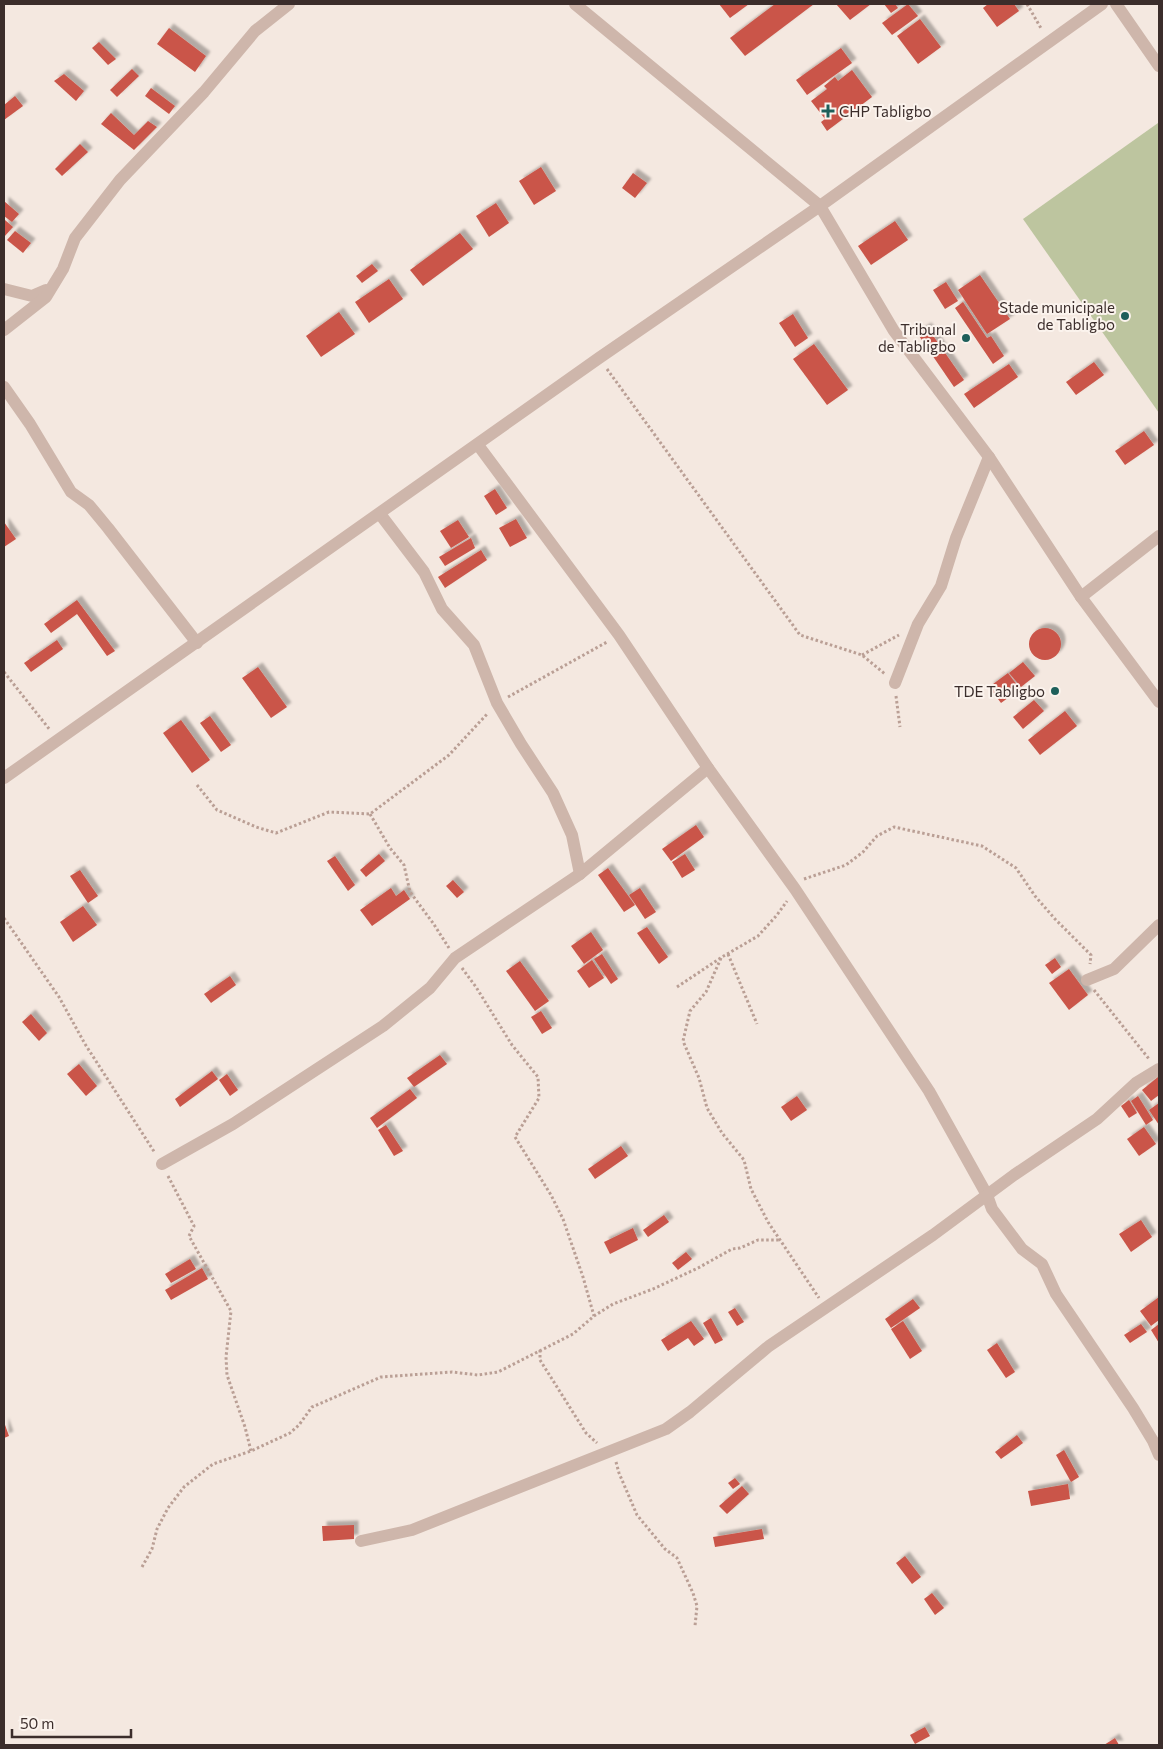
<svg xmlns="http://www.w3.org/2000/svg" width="1163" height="1749" viewBox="0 0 1163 1749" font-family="Commissioner,sans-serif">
<defs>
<filter id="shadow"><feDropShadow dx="4.5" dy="-4.5" stdDeviation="1" flood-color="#0004"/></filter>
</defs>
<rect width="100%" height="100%" fill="#f4e8e0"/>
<path fill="#bdc59f" d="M1158,123L1159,125V413L1023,219Z"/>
<g fill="#ca5548" filter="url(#shadow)">
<path d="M719,4H749L730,18Z"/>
<path d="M775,4H814L745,56L730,38Z"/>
<path d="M836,4H871L850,20Z"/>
<path d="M884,4H895L898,8L891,13Z"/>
<path d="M908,4L918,16L892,35L882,23Z"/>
<path d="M988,4H1014L1019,11L997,27L983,8Z"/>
<path d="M920,19L941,47L918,64L897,36Z"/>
<path d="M169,28L206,56L195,72L157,44Z"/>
<path d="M99,42L116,59L108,65L92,48Z"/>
<path d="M841,48L852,63L807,95L796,80Z"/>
<path d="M132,69L139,76L117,97L110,90Z"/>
<path d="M852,70L872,97L827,131L821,122L825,119L811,101L827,89L824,86L835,77L838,81Z"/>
<path d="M64,74L84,91L76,101L54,81Z"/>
<path d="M151,88L175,106L169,114L145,96Z"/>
<path d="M15,96L23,106L4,120V105Z"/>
<path d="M111,113L134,135L148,121L157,127L134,150L101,124Z"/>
<path d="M80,144L88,152L62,176L55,169Z"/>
<path d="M541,167L556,191L534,205L519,181Z"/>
<path d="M633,173L647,183L635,198L622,188Z"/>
<path d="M4,201L19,214L12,222L4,216Z"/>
<path d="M496,203L509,223L489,237L476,216Z"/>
<path d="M5,220L13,227L4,237V222Z"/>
<path d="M895,221L908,240L871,265L858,246Z"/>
<path d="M15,231L31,243L23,253L7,240Z"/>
<path d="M460,233L473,249L423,286L410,270Z"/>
<path d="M372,264L378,271L362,283L356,276Z"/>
<path d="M980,275L1010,319L987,334L958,290Z"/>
<path d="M389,279L403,299L369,323L355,302Z"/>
<path d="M946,282L958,301L945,309L933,290Z"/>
<path d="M963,302L987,338L991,336L1004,356L993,364L955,308Z"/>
<path d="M339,312L355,334L321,357L306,336Z"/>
<path d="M793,314L808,338L795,347L779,323Z"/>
<path d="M927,327L964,380L954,387L917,333Z"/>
<path d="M814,344L848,390L827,405L793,359Z"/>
<path d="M1094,362L1104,375L1076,395L1066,382Z"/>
<path d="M1009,364L1018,377L974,408L964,394Z"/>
<path d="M1144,431L1154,445L1125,465L1115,451Z"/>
<path d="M495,489L507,508L496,515L484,496Z"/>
<path d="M516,519L527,538L510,547L499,528Z"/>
<path d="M458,520L469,537L451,548L440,531Z"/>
<path d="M4,522L16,539L4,547Z"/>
<path d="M471,538L475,548L445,566L439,557Z"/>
<path d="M481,550L487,560L445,588L438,577Z"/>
<path d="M77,600L115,651L107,656L77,614L51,633L44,624Z"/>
<circle cx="1045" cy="644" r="16"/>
<path d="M57,640L63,649L31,672L24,663Z"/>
<path d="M1023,662L1035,676L1021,687L1009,673Z"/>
<path d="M258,667L287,707L271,718L242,678Z"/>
<path d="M1008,673L1020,689L1001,703L989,687Z"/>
<path d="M1034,700L1044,711L1023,729L1013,717Z"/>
<path d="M1065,711L1077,726L1040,755L1028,740Z"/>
<path d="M210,716L231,745L221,752L200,723Z"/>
<path d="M181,720L210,760L192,773L163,733Z"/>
<path d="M696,825L704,837L671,861L662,849Z"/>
<path d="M379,854L385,861L366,877L360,870Z"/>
<path d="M685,854L695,870L682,878L672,862Z"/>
<path d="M335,856L355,885L348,891L327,861Z"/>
<path d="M608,868L635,905L624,912L598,875Z"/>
<path d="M80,870L98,896L88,903L70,876Z"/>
<path d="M453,880L464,892L457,898L446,886Z"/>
<path d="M391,888L396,896L404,890L410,899L372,926L360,910Z"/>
<path d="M640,888L656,912L645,919L629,895Z"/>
<path d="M83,906L97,925L73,942L60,922Z"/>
<path d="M647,927L668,957L659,964L637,933Z"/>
<path d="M591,932L603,950L584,964L571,946Z"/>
<path d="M602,954L618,979L611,984L594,959Z"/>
<path d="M1055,958L1061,967L1052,974L1045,965Z"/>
<path d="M592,960L604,978L589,988L577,971Z"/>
<path d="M520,961L549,1001L535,1011L506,971Z"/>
<path d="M1069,969L1088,995L1069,1010L1049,983Z"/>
<path d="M230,976L236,985L211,1003L204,994Z"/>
<path d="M541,1011L552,1028L542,1034L531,1017Z"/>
<path d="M31,1014L47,1033L39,1041L22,1022Z"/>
<path d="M440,1055L447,1064L414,1087L407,1078Z"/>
<path d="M79,1064L97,1086L86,1096L67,1074Z"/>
<path d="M212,1071L218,1079L180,1107L175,1099Z"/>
<path d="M227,1074L238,1090L230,1096L219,1080Z"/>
<path d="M1158,1077L1159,1095L1151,1101L1142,1090Z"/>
<path d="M410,1089L417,1098L377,1128L370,1118Z"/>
<path d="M797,1096L807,1110L791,1121L781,1107Z"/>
<path d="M1138,1096L1153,1120L1146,1125L1131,1101Z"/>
<path d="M1129,1100L1137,1113L1129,1118L1121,1106Z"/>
<path d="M1159,1103V1125L1149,1110Z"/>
<path d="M386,1125L403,1151L394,1156L378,1130Z"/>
<path d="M1144,1127L1156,1144L1139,1156L1127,1139Z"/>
<path d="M621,1146L628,1156L595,1179L588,1169Z"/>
<path d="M664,1215L669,1222L648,1237L643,1230Z"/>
<path d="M1141,1220L1152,1237L1131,1252L1119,1234Z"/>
<path d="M633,1228L638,1240L610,1254L604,1242Z"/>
<path d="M686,1252L692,1259L678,1270L672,1263Z"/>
<path d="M190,1259L196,1269L171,1283L165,1274Z"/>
<path d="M202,1268L208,1279L171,1300L165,1290Z"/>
<path d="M1159,1297V1320L1151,1326L1140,1311Z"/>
<path d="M913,1299L920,1308L891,1328L885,1319Z"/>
<path d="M735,1308L744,1322L737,1326L728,1312Z"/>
<path d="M711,1318L723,1340L715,1344L703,1323Z"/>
<path d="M691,1321L704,1339L694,1346L688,1338L668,1351L661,1340Z"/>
<path d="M903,1321L922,1351L910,1359L891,1329Z"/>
<path d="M1141,1324L1147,1332L1130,1343L1124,1335Z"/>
<path d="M1159,1324V1343L1151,1330Z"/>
<path d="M997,1343L1015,1372L1006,1378L987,1350Z"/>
<path d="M4,1422L9,1436L4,1438Z"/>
<path d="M1017,1435L1023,1443L1001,1459L995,1452Z"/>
<path d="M1064,1450L1079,1477L1071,1482L1056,1455Z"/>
<path d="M735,1478L740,1484L733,1489L728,1483Z"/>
<path d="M1068,1484L1070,1499L1031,1506L1028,1491Z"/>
<path d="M742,1486L749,1494L727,1514L719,1506Z"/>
<path d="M354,1525V1539L323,1541L322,1526Z"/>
<path d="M762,1529L764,1539L715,1547L713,1537Z"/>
<path d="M905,1556L921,1577L912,1584L896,1563Z"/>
<path d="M932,1593L944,1608L935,1615L924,1599Z"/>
<path d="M925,1727L930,1736L915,1744L910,1735Z"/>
<path d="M1115,1738L1119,1745H1104Z"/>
</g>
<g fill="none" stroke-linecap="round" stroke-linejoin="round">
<g stroke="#ba9f95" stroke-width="3" stroke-dasharray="2.5 2.5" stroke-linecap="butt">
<path d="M1027,4L1042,30"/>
<path d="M607,369L800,635L862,655L885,674"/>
<path d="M862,655L899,635"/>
<path d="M4,672L50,730"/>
<path d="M896,696L900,727"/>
<path d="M508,697L607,642"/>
<path d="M197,785L217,810L256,827L276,833L329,812L370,814L449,755L488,713"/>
<path d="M370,814L390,848L404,865L410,892L433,923L449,948"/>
<path d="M804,879L846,865L863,852L877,836L894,827L982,846L1016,868L1035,896L1055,919L1091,955L1090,964"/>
<path d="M4,918L59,997L85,1044L155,1153"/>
<path d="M728,954L757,1024"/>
<path d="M721,958L706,992L690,1011L683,1041L699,1078L707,1108L722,1133L744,1160L751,1189L768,1222L819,1298"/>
<path d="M462,968L476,987L512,1045L538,1077L539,1098L515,1137L551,1195L563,1219L583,1277L594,1316"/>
<path d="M677,987L722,957L758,936L777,915L787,901"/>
<path d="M1094,990L1149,1059"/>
<path d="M168,1176L194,1226L189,1236L231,1311L226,1357L227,1375L245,1427L251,1451"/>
<path d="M540,1350V1360L586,1433L597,1443"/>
<path d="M616,1462L619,1473L637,1515L665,1549L677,1558L693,1593L697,1606L695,1626"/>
<path d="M142,1567L152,1549L157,1529L168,1508L184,1487L213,1464L251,1451L290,1433L299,1425L312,1407L381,1377L452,1372L478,1375L498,1372L573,1334L594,1316L613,1304L653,1289L698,1268L732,1249L740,1248L758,1240H779"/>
</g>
<g stroke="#ceb6ab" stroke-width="12">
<path d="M575,4L820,206L894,331L989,457L1081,597L1159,702"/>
<path d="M1116,4L1159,66"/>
<path d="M4,289L32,296L46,290"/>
<path d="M4,330L46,297L63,269L75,238L120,180L204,92L255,31L289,4"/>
<path d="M4,387L30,424L71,492L89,505L108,528L197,643"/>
<path d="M478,445L619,635L708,768L795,889L929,1091L987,1195L992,1209L1022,1249L1042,1264L1056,1294L1133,1408L1153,1441L1159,1455"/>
<path d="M380,514L424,572L442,609L474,645L497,703L521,744L553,793L572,835L580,874"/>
<path d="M1081,597L1159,536"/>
<path d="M895,683L918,624L941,586L956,538L989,457"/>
<path d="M4,778L599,358L820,206L1102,4"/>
<path d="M1087,980L1114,969L1159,925"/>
<path d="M162,1164L233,1124L383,1026L430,988L455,958L580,874L708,768"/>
<path d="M361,1541L412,1530L666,1429L690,1412L769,1346L933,1235L1014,1175L1097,1119L1136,1083L1159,1069"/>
</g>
</g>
<g fill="#1e5f5a" stroke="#fbf3ed" stroke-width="2">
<path d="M825.5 103.5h5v5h5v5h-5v5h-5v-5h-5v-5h5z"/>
<circle cx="1125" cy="316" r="5"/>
<circle cx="966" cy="338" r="5"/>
<circle cx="1055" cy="691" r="5"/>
</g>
<g text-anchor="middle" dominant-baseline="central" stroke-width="4" stroke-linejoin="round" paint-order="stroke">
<g font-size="15" fill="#3b2d2b" stroke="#fbf3ed" text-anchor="end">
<text x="839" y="111" text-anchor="start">CHP Tabligbo</text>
<text x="1115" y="307">Stade municipale<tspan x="1115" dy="17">de Tabligbo</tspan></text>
<text x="956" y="329">Tribunal<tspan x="956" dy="17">de Tabligbo</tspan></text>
<text x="1045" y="691">TDE Tabligbo</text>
</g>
</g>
<rect width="1163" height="1749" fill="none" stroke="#3b2d2b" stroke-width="10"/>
<path d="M12 1729v8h119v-8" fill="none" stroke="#3b2d2b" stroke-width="2.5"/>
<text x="20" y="1729" font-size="15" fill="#3b2d2b" stroke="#fbf3ed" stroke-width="4" paint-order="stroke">50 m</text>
</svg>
